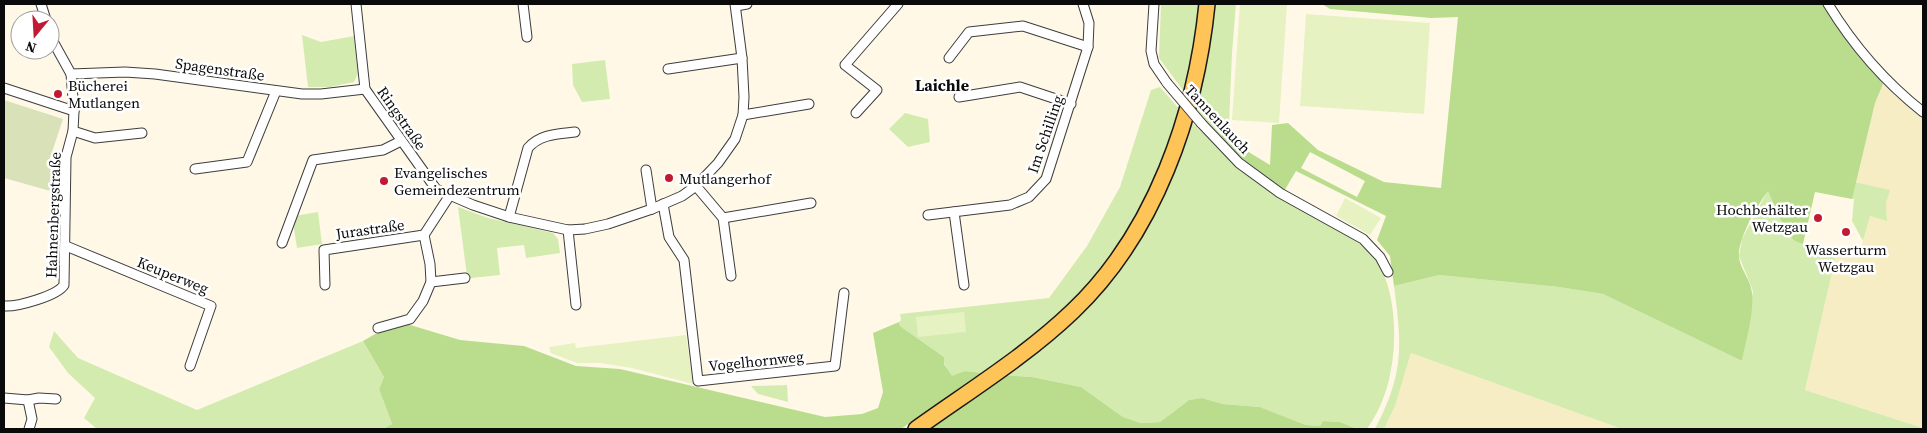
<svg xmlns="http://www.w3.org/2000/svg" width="1927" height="433" viewBox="0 0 1927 433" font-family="'Source Serif 4',serif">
<rect width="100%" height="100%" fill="#fff8e7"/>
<g fill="#f6edc5">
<path d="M1883,84L1897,97L1923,116V428L1805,390L1837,251L1859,256L1870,216L1887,220L1886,203L1889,190L1855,182L1875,103Z"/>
<path d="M1411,353L1622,429H1384L1395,406Z"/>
</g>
<g fill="#d4ebaf">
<path d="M1161,4H1200L1195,47L1185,93L1159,58Z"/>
<path d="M1214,4H1236L1232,53L1229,124L1219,139L1195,108L1209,44Z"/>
<path d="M302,35L321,42L354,36L358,73L354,82L330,87H308Z"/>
<path d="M605,60L610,99L582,102L573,85L572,64Z"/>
<path d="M1160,87L1181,111L1163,159L1146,199L1129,230L1092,282L1068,308L1006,360L982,373L965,371L952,377L944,363V357L900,326L899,322L901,320L900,314L1049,298L1087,246L1120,187L1151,90Z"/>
<path d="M905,113L928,119L930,142L908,147L889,129Z"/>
<path d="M1191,122C1216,145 1239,171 1268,190C1298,210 1343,227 1368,251C1401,282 1399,360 1383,399C1379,410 1373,420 1367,429H1357L1340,422L1323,421L1320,426L1306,425L1260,407L1223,404L1202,398L1189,400L1160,422L1141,423L1123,417L1081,387L1032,377L1002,375L1082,311Z"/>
<path d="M1855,182L1890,190L1886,203L1887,221L1870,216L1863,241L1852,221L1854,199H1852Z"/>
<path d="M1768,190L1780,219L1793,240L1837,251L1805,390L1923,428V429H1622L1411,353L1395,406L1384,429H1375C1404,373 1402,347 1394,286L1439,275L1559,287L1603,294L1742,361L1753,291L1739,256L1742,239Z"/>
<path d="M458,207L488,218L553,233L558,239L560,253L526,258L524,245L497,248L500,275L471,278L467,276Z"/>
<path d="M318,212L322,244L297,248L293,222L294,216Z"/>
<path d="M54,331L78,358L197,410L363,341L384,377L379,389L392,424L383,429H97L84,418L95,398L68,373L49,347Z"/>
<path d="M787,385L788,402L758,394L751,386Z"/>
</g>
<g fill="#b9dd8d" fill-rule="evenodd">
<path d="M1322,4H1824L1837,25L1883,84L1875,103L1852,199L1815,192L1803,244L1793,240L1780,219L1768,191C1758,204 1737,240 1739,257C1740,269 1751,280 1752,293C1754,315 1746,339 1742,361L1603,294L1559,287L1439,275L1394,286L1390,256L1377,240L1386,216L1296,171L1283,193L1259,177L1219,139L1229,124L1242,148L1270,165L1272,125L1288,123L1318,150L1384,182L1441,188L1458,17L1431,18L1330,9ZM1310,152L1365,181L1357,197L1301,168Z"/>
<path d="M899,322L900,326L944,357V364L952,376L965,371L982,373L901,429H383L392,424L379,389L384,377L363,341L382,330L407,324L460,340L524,346L576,366L620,369L825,417L862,414L878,408L883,392L873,333Z"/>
<path d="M1002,375L1032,377L1081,387L1123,417L1141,423L1160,422L1189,400L1202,398L1223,404L1260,407L1306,425L1320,426L1323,421L1340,422L1357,429H926Z"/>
</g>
<path fill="#d8e1b8" d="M4,100L63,119L48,164L62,170L54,192L4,178Z"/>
<g fill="#e6f2c1">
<path d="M1240,4H1287L1279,123L1232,120Z"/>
<path d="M1306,14L1430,23L1424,114L1300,106Z"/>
<path d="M1345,198L1381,218L1370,235L1336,216Z"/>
<path d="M964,312L966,332L918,337L916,317Z"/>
<path d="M686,335L693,384L632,368L600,363H577L551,353L549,347L575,343L576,348Z"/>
</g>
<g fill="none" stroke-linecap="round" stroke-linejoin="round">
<g stroke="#3d3d3d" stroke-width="11">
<g id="minor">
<path d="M41,4L46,20"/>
<path d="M356,4L365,89L436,189L473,205L509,217L568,230L585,229L608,224L652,209L682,196L696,186L718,163L735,139L743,115L744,97L742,58L735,4"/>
<path d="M523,4L527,37"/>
<path d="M1154,4L1151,51L1154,64L1167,83"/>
<path d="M1828,4C1853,45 1885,82 1923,112"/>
<path d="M736,6L747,4"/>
<path d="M949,58L969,32L1023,26L1088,47"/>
<path d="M668,69L742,58"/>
<path d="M71,74L125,72L155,74L302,94H321L365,89"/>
<path d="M4,88L74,111"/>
<path d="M959,97L1020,87L1071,104"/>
<path d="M856,113L877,90L845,65L898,4"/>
<path d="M743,115L809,104"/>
<path d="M1201,123L1239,163L1280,193L1363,239L1380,257L1388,272"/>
<path d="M73,131L95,138L142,133"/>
<path d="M195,169L247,162L276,91"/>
<path d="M646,170L652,209"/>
<path d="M696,186L723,218L731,276"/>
<path d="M663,204L669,237L684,260L698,381L835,366L844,293"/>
<path d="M954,212L964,285"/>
<path d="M928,215L1010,205L1029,197L1046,179L1088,47L1089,23L1083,4"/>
<path d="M509,217L528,148C540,134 558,134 575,132"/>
<path d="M723,218L811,203"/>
<path d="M568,230L576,305"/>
<path d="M282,243L313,160L383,150L401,141"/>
<path d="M66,246L211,306L190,366"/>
<path d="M431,282L465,278"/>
<path d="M325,285L324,250L424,235"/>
<path d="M4,306C17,307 57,296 64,285L66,157L73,131L74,111L71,74L50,36"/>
<path d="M378,328L410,319L423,301L431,282L430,264L424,235L450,195"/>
<path d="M4,398L28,400L39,398L56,399"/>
<path d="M28,400L32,419L29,429"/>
</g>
</g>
<g stroke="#1b1b1b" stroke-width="18">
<path id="primary" d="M916,429C969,391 1026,356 1073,311C1155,233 1196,114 1207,4"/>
</g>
<use href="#minor" stroke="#fff" stroke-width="9"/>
<use href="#primary" stroke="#ffc457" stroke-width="15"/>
<g stroke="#3d3d3d" stroke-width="11" stroke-linecap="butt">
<path id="minor-bridge" d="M1167,83L1201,123"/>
</g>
<use href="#minor-bridge" stroke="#fff" stroke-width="9"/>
</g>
<g fill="#c21a33" stroke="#fff" stroke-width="2">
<circle cx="58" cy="94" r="5"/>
<circle cx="669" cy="178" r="5"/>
<circle cx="384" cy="181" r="5"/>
<circle cx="1818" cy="218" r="5"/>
<circle cx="1846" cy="232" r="5"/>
</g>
<g text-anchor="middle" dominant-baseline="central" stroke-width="5" stroke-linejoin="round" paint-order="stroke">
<g font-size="15" fill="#0a0a0a" stroke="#fff">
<text transform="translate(220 69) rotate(8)">Spagenstraße</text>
<text transform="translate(402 118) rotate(55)">Ringstraße</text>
<text transform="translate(1218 119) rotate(47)">Tannenlauch</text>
<text transform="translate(1045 134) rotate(-71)">Im Schilling</text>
<text transform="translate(53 215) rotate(-88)">Hahnenbergstraße</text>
<text transform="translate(370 229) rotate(-8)">Jurastraße</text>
<text transform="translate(173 275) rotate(22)">Keuperweg</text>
<text transform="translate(756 361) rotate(-6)">Vogelhornweg</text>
</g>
<g font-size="15" fill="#0a0a0a" stroke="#fff" text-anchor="start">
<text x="68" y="85">Bücherei<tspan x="68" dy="17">Mutlangen</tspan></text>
<text x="394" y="172">Evangelisches<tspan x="394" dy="17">Gemeindezentrum</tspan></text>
<text x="679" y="178">Mutlangerhof</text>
<text x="1808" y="209" text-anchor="end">Hochbehälter<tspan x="1808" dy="17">Wetzgau</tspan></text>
<text x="1846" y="249" text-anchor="middle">Wasserturm<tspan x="1846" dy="17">Wetzgau</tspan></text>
</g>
<g font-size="16" font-weight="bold" fill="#0a0a0a" stroke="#fff">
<text x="942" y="85">Laichle</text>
</g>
</g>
<rect width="1927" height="433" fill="none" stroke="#0a0a0a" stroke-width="10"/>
<g transform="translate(35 35) rotate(198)"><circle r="24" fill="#ffffff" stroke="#9d9d9d"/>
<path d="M0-4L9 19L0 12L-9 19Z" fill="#c21a33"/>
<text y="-8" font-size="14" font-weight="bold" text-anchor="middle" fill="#0a0a0a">N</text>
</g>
</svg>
